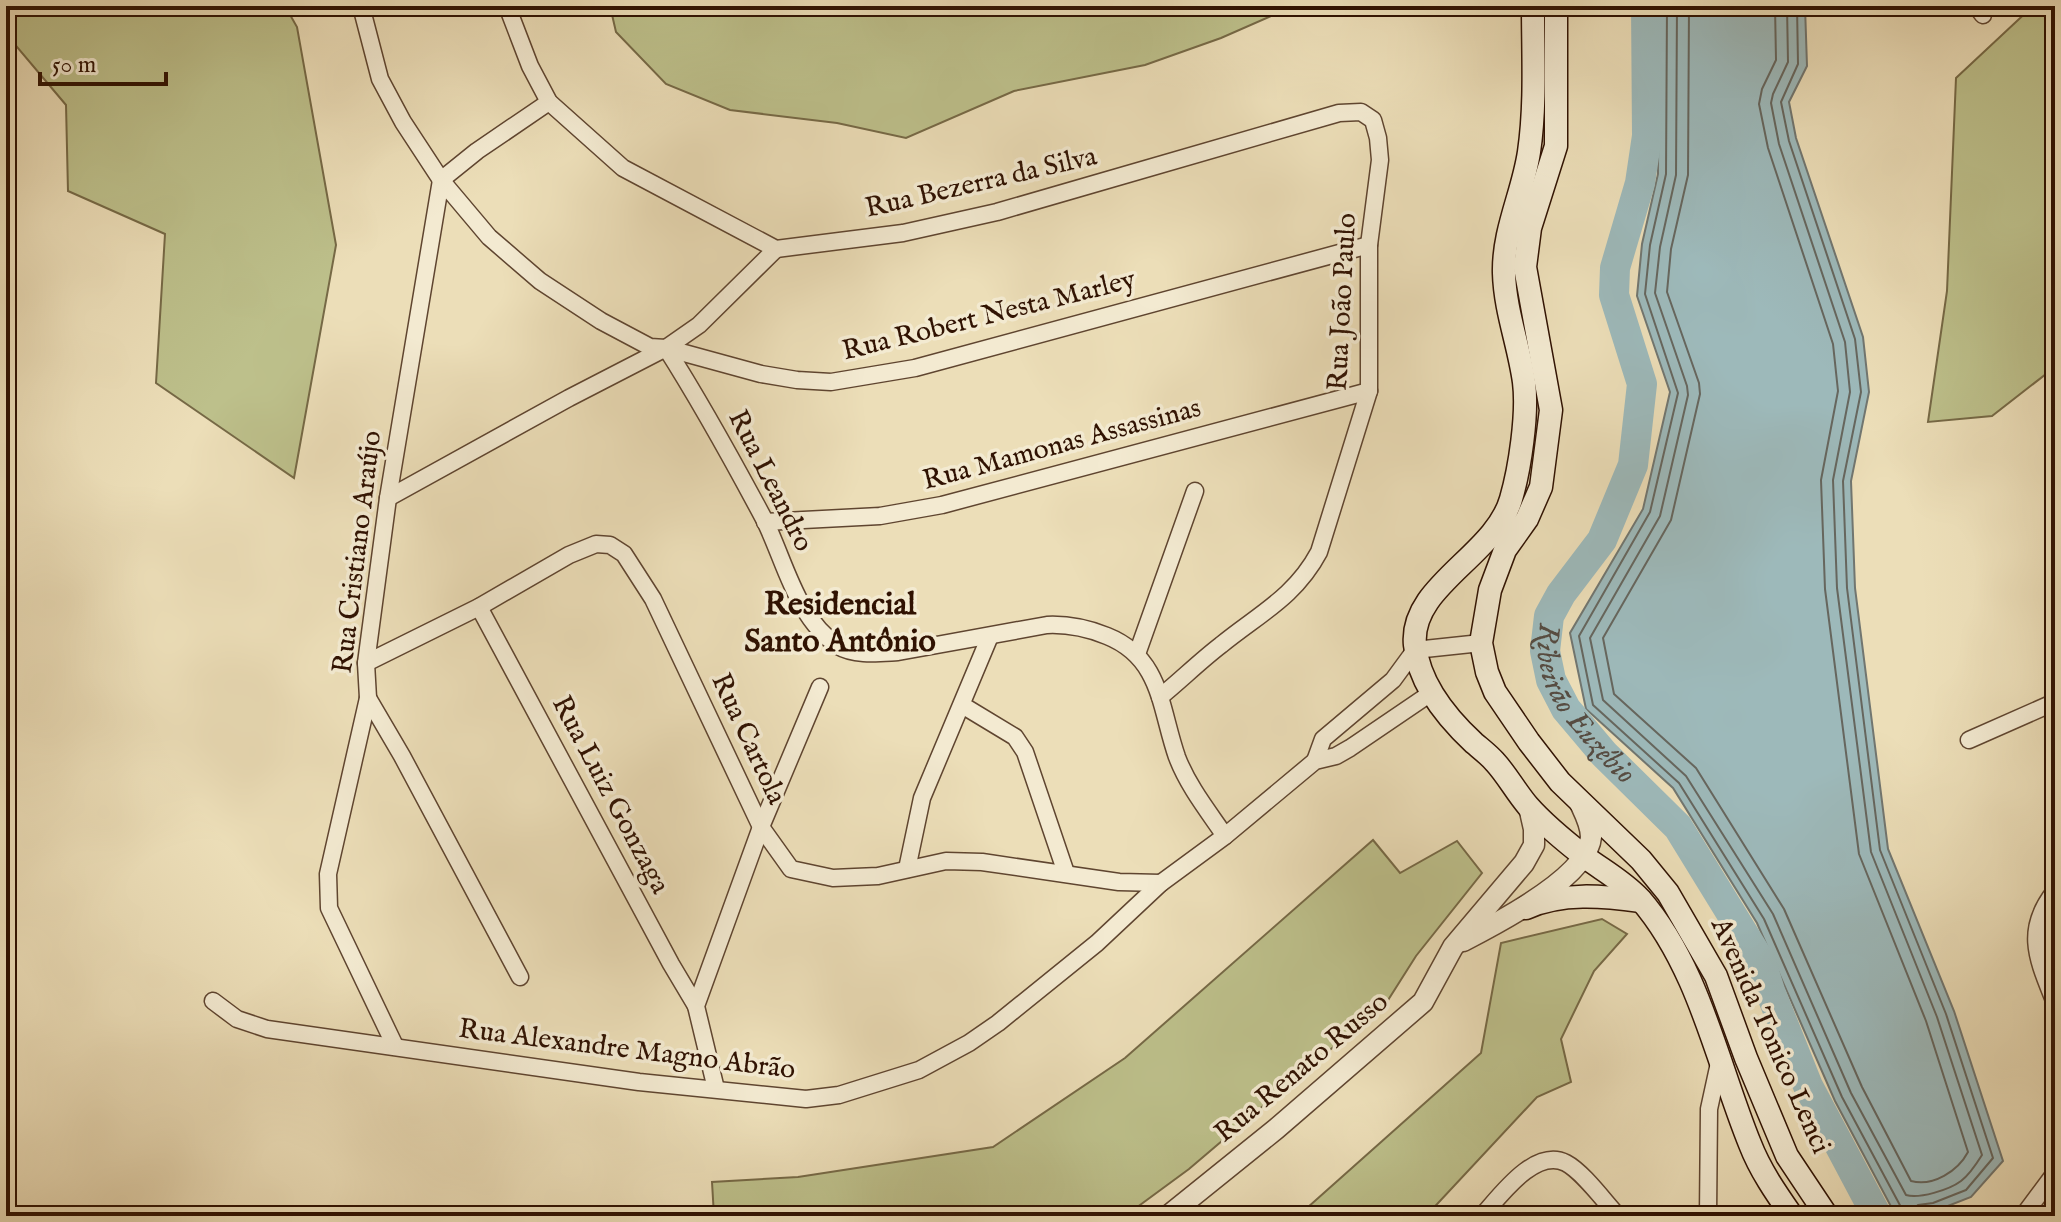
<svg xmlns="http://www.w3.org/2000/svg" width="2061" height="1222" viewBox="0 0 2061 1222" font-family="'IM FELL English',serif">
<rect width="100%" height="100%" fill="#ecdeb8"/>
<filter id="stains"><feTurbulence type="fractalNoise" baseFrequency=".0025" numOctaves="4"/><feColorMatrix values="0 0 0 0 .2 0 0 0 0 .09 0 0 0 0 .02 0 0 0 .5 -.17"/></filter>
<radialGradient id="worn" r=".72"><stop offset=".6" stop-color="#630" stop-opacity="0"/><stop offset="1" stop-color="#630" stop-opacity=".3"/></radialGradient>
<g fill="#bdc08b" stroke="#766946" stroke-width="2">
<path d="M6,6H285L297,27L336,245L294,478L156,383L165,234L68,191L66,105L6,34Z"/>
<path d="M610,6H1294L1221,38L1145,65L1014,91L906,138L837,123L730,110L666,84L616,32Z"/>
<path d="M2033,6H2055V367L1992,416L1928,422L1947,291L1956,78Z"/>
<path d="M1373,840L1400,873L1457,841L1482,873L1416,956L1383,1008L1317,1060L1189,1169L1125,1216H714L712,1182L798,1177L993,1147L1125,1058Z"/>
<path d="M1602,919L1627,934L1594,971L1561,1039L1571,1082L1537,1097L1426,1216H1298L1481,1053L1501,943Z"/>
</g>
<path fill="#9db9ba" stroke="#717670" stroke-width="2" d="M1659,6H1805L1807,66L1789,102L1796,138L1863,337L1869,392L1851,481L1855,588L1888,849L1954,1011L2003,1161L1971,1197L1935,1211L1895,1214L1835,1101L1757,923L1673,788L1586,709L1570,633L1643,509L1670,392L1637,296L1642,244L1658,174Z"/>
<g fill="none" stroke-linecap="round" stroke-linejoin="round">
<g stroke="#66665e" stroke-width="2">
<path d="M1667,6L1666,174L1650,245L1645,294L1678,393L1650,512L1579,636L1593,705L1679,783L1764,919L1842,1097L1902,1209L1903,1216"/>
<path d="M1677,6L1676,175L1660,247L1655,293L1687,386L1688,395L1660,516L1590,638L1603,700L1686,776L1773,914L1851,1093L1906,1195C1919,1199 1949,1190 1961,1181C1969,1175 1977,1163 1982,1155L1937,1017L1871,852L1837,588L1833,480L1850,392L1845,342L1779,144L1771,103L1773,94L1788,62L1787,6"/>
<path d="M1689,6L1688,175L1671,249L1667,292L1699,383L1700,394L1671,520L1603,638L1614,694L1696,768L1784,909L1862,1087L1911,1181C1933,1187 1958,1171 1968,1152L1926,1021L1859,854L1825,589L1821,480L1838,391L1833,344L1768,148L1759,104L1762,89L1776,60L1775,6"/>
<path d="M1797,6L1798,64L1781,102L1789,141L1855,339L1861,392L1843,481L1847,588L1880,850L1946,1014L1993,1158L1966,1190L1933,1203L1918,1205L1913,1210L1912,1216"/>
</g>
<path stroke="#9db9ba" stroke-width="30" id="s1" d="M1646,6L1647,136L1640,183L1615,268L1614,295L1642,384L1633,465L1602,540L1561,594L1549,616L1545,651L1551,680L1566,709L1604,754L1678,827L1761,962L1770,991L1808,1086L1877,1216"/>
<g stroke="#5f4530" stroke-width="19">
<g id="minor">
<path d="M361,6L380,79L403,122L441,180L489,237L540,281L601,321L650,347L666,348L761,374L797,380L831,382L915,368L1369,245"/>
<path d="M507,6L530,66L549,102L623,168L776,249L903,233L997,212L1339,113L1361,112L1373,120L1378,138L1380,160L1369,245V391L1319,552C1295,597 1259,614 1221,645C1200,661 1181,680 1160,697"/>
<path d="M1976,6L1983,15"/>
<path d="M666,348C701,403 733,461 764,519C785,561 796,618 838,646C855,656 879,653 898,652L1047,625C1069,624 1087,628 1107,636C1162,658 1160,709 1177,757C1188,786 1208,811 1225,836"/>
<path d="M388,498L569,398L666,348L699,325L776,249"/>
<path d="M765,522L880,516L942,505L1369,391"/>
<path d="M479,607L671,964L696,1006"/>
<path d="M1137,654L1195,491"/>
<path d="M366,663L479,607L569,555L596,544L610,545L624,554L653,599L761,827L791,869L833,878L855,877L878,876L946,861L982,862L1119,882L1161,883"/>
<path d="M368,698L402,756L520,977"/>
<path d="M962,705L1015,737L1025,752L1066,873"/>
<path d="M1969,740L2055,702"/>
<path d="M1315,761L1323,739L1393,680L1415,650L1481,643"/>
<path d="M907,869L922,798L990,636"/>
<path d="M2055,891C2023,931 2038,960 2055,1003"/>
<path d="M213,1001L237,1019L267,1029L639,1082L806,1099L839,1095L919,1070L969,1043L998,1023L1097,943L1161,883L1225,836L1315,761L1336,756L1350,748L1431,693"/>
<path d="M395,1046L329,908L328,874L368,698L366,663L388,498L441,180L477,151L549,102"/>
<path d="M716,1089L696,1006L761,827L820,687"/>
<path d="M1482,1216C1500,1196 1535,1147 1566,1163C1583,1172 1604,1201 1618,1216"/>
<path d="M1708,1216L1709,1109L1719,1063"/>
<path d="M2023,1216L2055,1173"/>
</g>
</g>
<g stroke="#5f4530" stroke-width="23">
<g id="tertiary">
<path d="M1463,941C1496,924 1588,877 1591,837C1591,824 1584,812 1579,801"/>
<path d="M1168,1216L1276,1129L1423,1002L1453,947L1524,863L1534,845V829L1529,807"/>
</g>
</g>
<g stroke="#301202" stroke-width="25">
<g id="secondary">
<path d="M1533,6C1533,54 1536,104 1529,152C1523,193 1503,230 1504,273C1505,311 1519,345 1524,382C1528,414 1520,468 1511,499C1495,556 1409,586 1415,645C1419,684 1446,717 1474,743C1481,749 1489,755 1495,762C1507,775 1516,792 1528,806C1543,823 1567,843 1585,857C1604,871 1623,881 1640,899C1699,967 1717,1063 1750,1144C1760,1170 1776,1193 1792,1216"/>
<path d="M1556,6V146L1530,228L1525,267L1551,410L1541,487L1527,519L1505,550L1490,590L1481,643L1487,672L1495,692L1529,742L1560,782L1641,860L1668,893L1716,976L1746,1058L1787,1156L1827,1216"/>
<path d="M1526,908C1562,892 1603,896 1641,901"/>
</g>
</g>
<use href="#minor" stroke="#f3ead1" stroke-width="16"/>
<use href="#tertiary" stroke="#f3ead1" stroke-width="20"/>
<use href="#secondary" stroke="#f3ead1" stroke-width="22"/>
</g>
<g text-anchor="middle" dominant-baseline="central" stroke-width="7" stroke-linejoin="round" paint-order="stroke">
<g font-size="28" fill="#301202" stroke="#f3ead1">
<text transform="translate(981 183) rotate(-13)">Rua Bezerra da Silva</text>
<text transform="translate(1343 302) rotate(-87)">Rua João Paulo</text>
<text transform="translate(989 316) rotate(-14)">Rua Robert Nesta Marley</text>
<text transform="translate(1062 445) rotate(-15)">Rua Mamonas Assassinas</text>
<text transform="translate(770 481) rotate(63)">Rua Leandro</text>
<text transform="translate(358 552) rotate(-83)">Rua Cristiano Araújo</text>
<text transform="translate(748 739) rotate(65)">Rua Cartola</text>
<text transform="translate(610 795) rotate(62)">Rua Luiz Gonzaga</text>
<text transform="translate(1770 1036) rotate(66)">Avenida Tonico Lenci</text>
<text transform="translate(627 1050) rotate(7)">Rua Alexandre Magno Abrão</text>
<text transform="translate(1302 1068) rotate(-40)">Rua Renato Russo</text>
</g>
<g font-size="30" font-style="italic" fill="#564c42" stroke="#f3ead1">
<text stroke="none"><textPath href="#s1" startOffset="742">Ribeirão Euzébio</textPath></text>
</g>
<g font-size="32" font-weight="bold" fill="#301202" stroke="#f3ead1">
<text x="840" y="605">Residencial<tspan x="840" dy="37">Santo Antônio</tspan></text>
</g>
</g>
<rect width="2061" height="1222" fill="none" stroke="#ecdeb8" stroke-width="32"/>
<rect x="8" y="8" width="2045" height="1206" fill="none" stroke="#301202" stroke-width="4"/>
<rect x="16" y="16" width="2029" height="1190" fill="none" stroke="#301202" stroke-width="2"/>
<path d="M40 72v12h126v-12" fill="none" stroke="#301202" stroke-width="4"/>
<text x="52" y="72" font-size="24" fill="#301202" stroke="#f3ead1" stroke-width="6" paint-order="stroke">50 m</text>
<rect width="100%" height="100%" filter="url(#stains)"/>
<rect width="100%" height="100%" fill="url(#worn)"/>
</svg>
